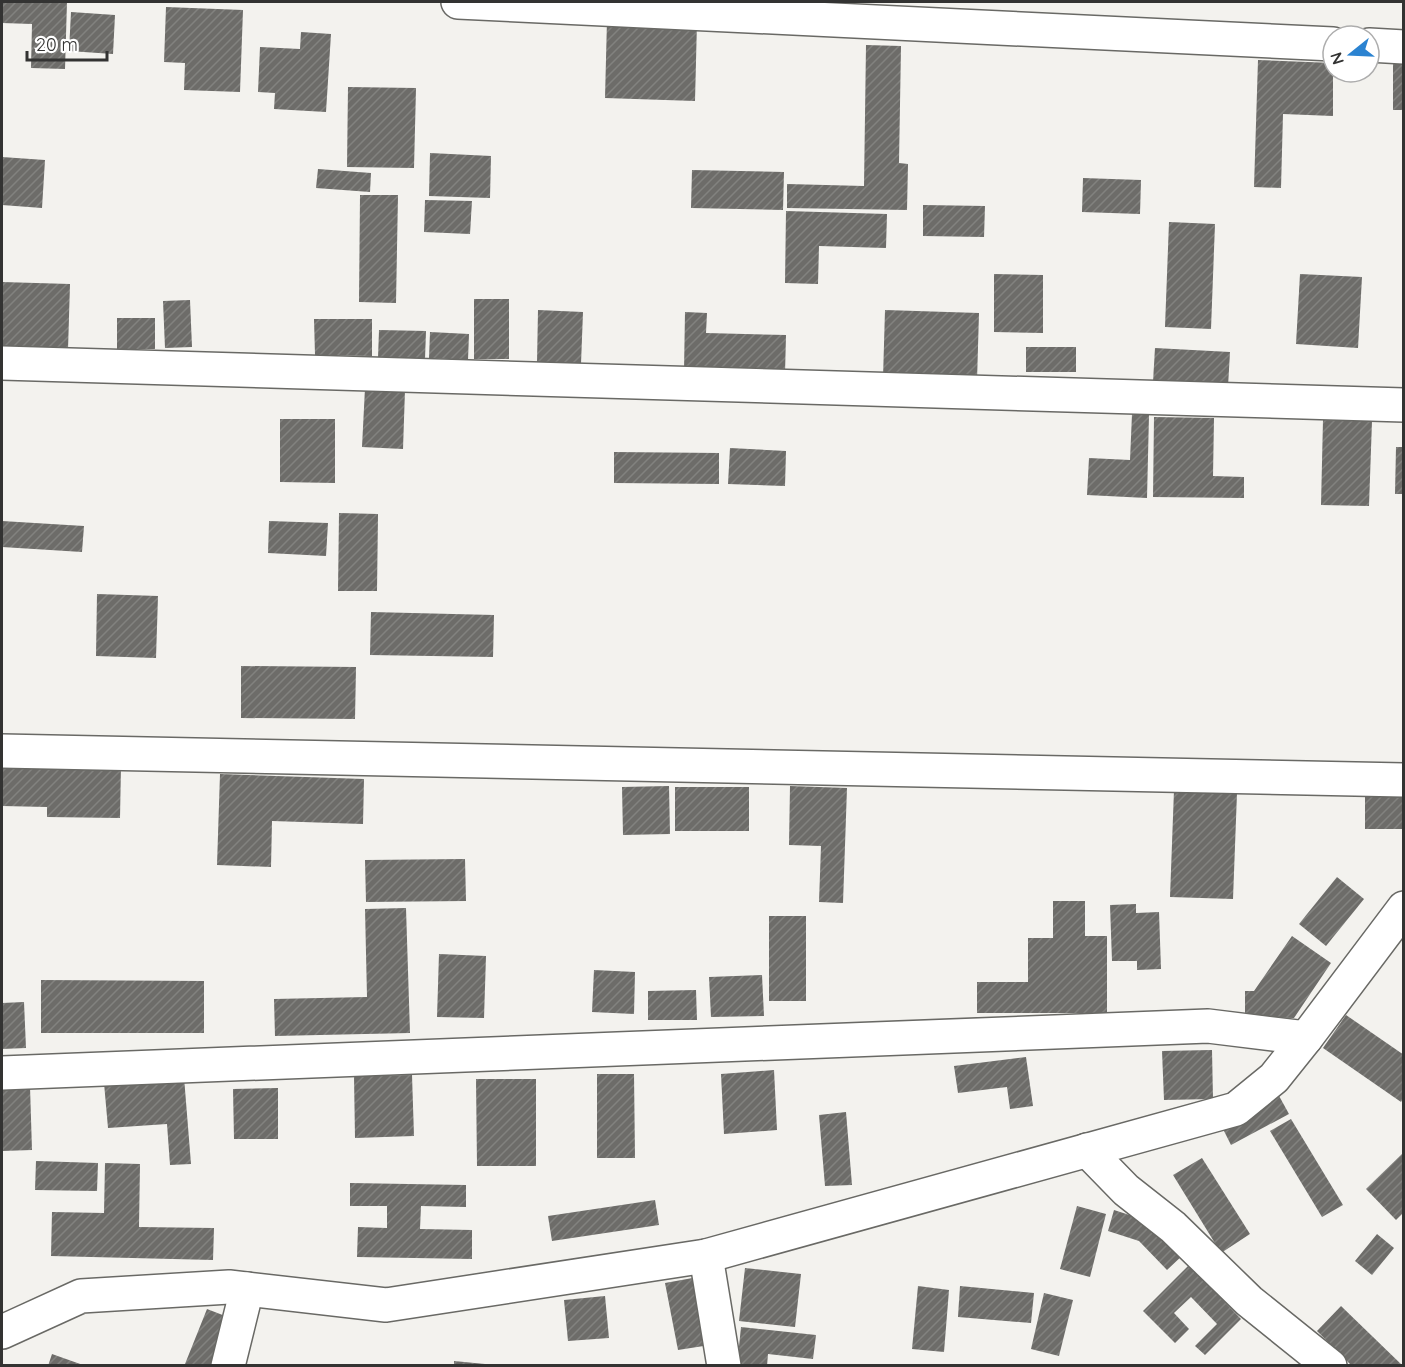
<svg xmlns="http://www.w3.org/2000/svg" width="1405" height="1367" viewBox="0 0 1405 1367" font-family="Quicksand,sans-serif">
<defs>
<pattern id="building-hatch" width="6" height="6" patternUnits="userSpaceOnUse" patternTransform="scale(1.5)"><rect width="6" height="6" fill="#6d6c69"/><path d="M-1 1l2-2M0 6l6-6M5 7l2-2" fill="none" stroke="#82827f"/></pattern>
</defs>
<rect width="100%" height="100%" fill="#f3f2ee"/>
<g fill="url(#building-hatch)">
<path d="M2,2H67L65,69L31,68L32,24L2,23Z"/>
<path d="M166,7L243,10L240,92L184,90L185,63L164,62Z"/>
<path d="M71,12L115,15L113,54L69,51Z"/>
<path d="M607,20L697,22L695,101L605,98Z"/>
<path d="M301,32L331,34L326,112L274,109L275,93L258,92L260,47L300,49Z"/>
<path d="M866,45L901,46L899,163L908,164L907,210L787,208V184L864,186Z"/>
<path d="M1258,60L1333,63V116L1283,114L1281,188L1254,187Z"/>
<rect x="1393" y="63" width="11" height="47"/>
<path d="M348,87L416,88L414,168L347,167Z"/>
<path d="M430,153L491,156L490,198L429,196Z"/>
<path d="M2,157L45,160L42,208L2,205Z"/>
<path d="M318,169L371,173L370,192L316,188Z"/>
<path d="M692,170L784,172L783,210L691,208Z"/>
<path d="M1083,178L1141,180L1140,214L1082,212Z"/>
<path d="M360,195H398L396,303L359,302Z"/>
<path d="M425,200L472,201L470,234L424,232Z"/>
<path d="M923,205L985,206L984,237L923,236Z"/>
<path d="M786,211L887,214L886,248L819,246L818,284L785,283Z"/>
<path d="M1169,222L1215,224L1211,329L1165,327Z"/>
<path d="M994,274L1043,275V333L994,332Z"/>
<path d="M1300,274L1362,277L1358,348L1296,344Z"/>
<path d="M2,282L70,284L68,350L2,348Z"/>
<rect x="474" y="299" width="35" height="60"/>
<path d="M190,300L192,347L165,348L163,301Z"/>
<path d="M538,310L583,312L581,364L537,363Z"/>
<path d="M885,310L979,313L977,381L883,378Z"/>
<path d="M685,312L707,313L706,333L786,335L785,374L684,371Z"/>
<rect x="117" y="318" width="38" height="31"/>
<path d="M314,319H372V356L315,355Z"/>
<path d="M379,330L426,331L425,359L378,358Z"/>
<path d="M430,332L469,334L468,360L429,358Z"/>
<rect x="1026" y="347" width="50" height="25"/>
<path d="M1155,348L1230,352L1228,387L1153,382Z"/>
<path d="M365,388L405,390L403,449L362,447Z"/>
<path d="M1132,414L1149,415L1147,498L1087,495L1089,458L1130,460Z"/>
<path d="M1154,417L1214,418L1213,476L1244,477V498L1153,497Z"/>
<path d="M280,419H335V483L280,482Z"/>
<path d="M1323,420L1372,421L1369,506L1321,505Z"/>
<path d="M1396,447H1404V494H1395Z"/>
<path d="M730,448L786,451L785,486L728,484Z"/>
<path d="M614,452L719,453V484L614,483Z"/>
<path d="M339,513L378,514L377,591H338Z"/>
<path d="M2,521L84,526L82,552L2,547Z"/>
<path d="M269,521L328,523L326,556L268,553Z"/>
<path d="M97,594L158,596L156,658L96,656Z"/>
<path d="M371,612L494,615L493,657L370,655Z"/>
<path d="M241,666L356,667L355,719L241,718Z"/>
<path d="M2,763L121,765L120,818L47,817V807L2,806Z"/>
<path d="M220,774L364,779L363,824L272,821L271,867L217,865Z"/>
<path d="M669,786L670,834L623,835L622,787Z"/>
<path d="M790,786L847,788L843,903L819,902L821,846L789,845Z"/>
<path d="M1365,786L1404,787V829H1365Z"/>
<rect x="675" y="787" width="74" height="44"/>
<path d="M1174,790L1237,793L1233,899L1170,897Z"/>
<path d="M465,859L466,901L366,902L365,860Z"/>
<path d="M1337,877L1364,899L1326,946L1299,924Z"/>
<path d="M1053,901H1085V936H1107V1013H977V982H1028V938H1053Z"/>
<path d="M1136,904V913L1159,912L1161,969L1137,970V961H1112L1110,905Z"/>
<path d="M406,908L410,1033L275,1036L274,999L367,997L365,909Z"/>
<rect x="769" y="916" width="37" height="85"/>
<path d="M1292,936L1331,963L1294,1018L1245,1017V991H1254Z"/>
<path d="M439,954L486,956L484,1018L437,1017Z"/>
<path d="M594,970L635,972L634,1014L592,1012Z"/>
<path d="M762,975L764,1016L711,1017L709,977Z"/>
<path d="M41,980L204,981V1033H41Z"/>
<path d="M696,990L697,1020H648V991Z"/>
<path d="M24,1002L26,1048L2,1049V1003Z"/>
<path d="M1346,1015L1404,1055V1097L1401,1102L1323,1048Z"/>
<path d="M1212,1050L1213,1099L1164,1100L1162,1051Z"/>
<path d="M1026,1057L1033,1106L1010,1109L1007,1087L958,1093L954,1066Z"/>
<path d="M774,1070L777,1130L724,1134L721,1074Z"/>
<path d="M597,1074H634L635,1158H597Z"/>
<path d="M412,1075L414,1136L355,1138L354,1076Z"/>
<path d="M184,1077L191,1164L170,1165L167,1124L108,1128L104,1083Z"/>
<path d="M476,1079H536V1166H477Z"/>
<path d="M30,1087L32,1150L2,1151V1088Z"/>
<path d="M278,1088V1139H234L233,1089Z"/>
<path d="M1278,1094L1289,1114L1231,1145L1221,1125Z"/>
<path d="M846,1112L852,1185L825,1186L819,1115Z"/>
<path d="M1291,1119L1343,1205L1322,1217L1270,1131Z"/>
<path d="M1404,1152V1212L1396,1220L1366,1189Z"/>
<path d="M1202,1158L1250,1234L1221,1253L1173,1175Z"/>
<path d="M36,1161L98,1163L97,1191L35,1190Z"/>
<path d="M105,1163L140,1164L139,1227L214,1228L213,1260L51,1256L52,1212L104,1213Z"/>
<path d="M350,1183L466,1185V1207L421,1206L420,1229L472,1230V1259L357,1257L358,1227L387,1228V1206H350Z"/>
<path d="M655,1200L659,1225L552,1241L548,1216Z"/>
<path d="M1077,1206L1106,1214L1090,1277L1060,1269Z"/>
<path d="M1114,1210L1154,1223L1184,1254L1167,1270L1139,1241L1108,1231Z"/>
<path d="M1377,1234L1394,1248L1372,1275L1355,1261Z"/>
<path d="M1189,1265L1241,1319L1205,1355L1195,1346L1217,1324L1191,1297L1174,1313L1189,1329L1175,1343L1143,1311Z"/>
<path d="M745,1268L801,1274L795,1327L739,1321Z"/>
<path d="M698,1277L710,1345L678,1350L665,1283Z"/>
<path d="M918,1286L949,1290L944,1352L912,1349Z"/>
<path d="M960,1286L1034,1293L1031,1323L958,1317Z"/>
<path d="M1044,1293L1073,1300L1059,1356L1031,1349Z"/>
<path d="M605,1296L609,1338L568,1341L564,1300Z"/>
<path d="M1341,1306L1403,1366H1352L1317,1331Z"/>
<path d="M207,1309L233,1319L215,1366H190L185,1364Z"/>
<path d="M741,1327L816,1335L813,1359L768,1354L767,1366H737Z"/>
<path d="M52,1354L83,1365V1366H48Z"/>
<path d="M454,1361L485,1364V1366H454Z"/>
</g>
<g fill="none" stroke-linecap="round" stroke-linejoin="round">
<g stroke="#696965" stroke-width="36">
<g id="minor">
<path d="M458,2L1333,44"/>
<path d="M1369,45L1404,47"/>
<path d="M2,363L1404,405"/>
<path d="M2,751L1404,780"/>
<path d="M2,1073L1208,1026L1306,1038"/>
<path d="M1087,1150L1126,1190L1173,1227L1249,1301L1330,1366"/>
<path d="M706,1256L724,1366"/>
<path d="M2,1332L81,1296L229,1287L386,1305L706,1256L1236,1109L1274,1078L1306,1038L1404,908"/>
<path d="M228,1366L247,1289"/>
</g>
</g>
<use href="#minor" stroke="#fff" stroke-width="33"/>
</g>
<rect width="1405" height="1367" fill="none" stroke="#333332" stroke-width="6"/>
<g transform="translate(1351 54) rotate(252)"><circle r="28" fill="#ffffff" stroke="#adadad" stroke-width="1.5"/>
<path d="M0-4.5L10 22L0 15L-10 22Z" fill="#2b83d1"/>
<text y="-9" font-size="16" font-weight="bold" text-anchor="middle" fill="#333332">N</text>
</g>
<path d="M27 51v9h80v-9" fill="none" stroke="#333332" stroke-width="3"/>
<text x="36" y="51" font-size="18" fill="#333332" stroke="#ffffff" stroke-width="4.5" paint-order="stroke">20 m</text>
</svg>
